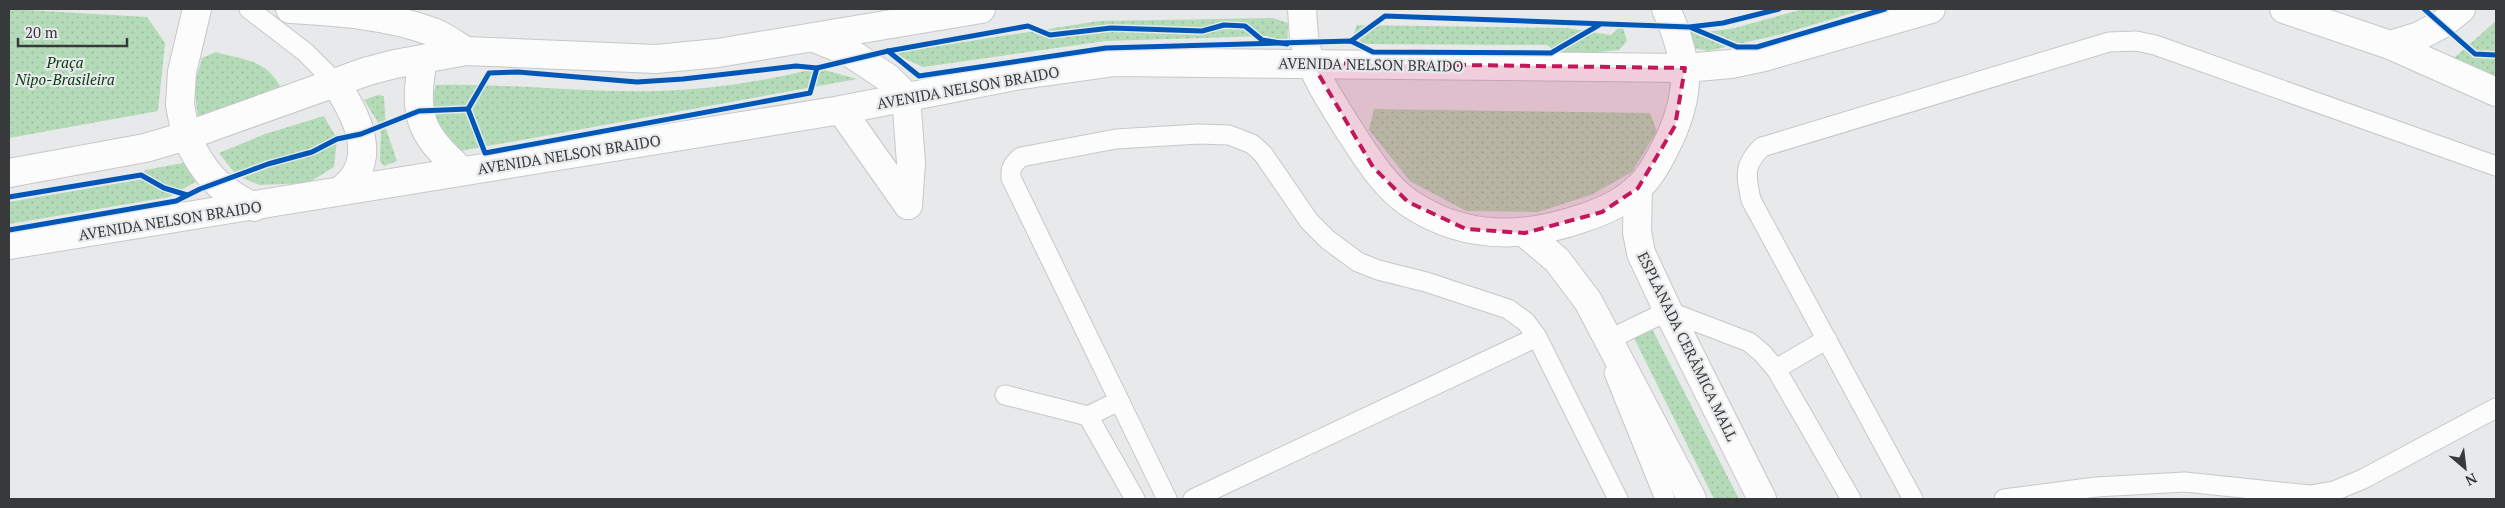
<svg xmlns="http://www.w3.org/2000/svg" width="2505" height="508" viewBox="0 0 2505 508" font-family="'PT Serif',serif">
<defs>
<pattern id="grass-dots" width="8" height="8" patternUnits="userSpaceOnUse" patternTransform="scale(1.25)"><rect width="8" height="8" fill="#b4dbb7"/><path d="M2 2h.1M6 6h.1" fill="none" stroke="#9cbd9e" stroke-width="1.8" stroke-linecap="round"/></pattern>
</defs>
<rect width="100%" height="100%" fill="#e8e9ea"/>
<g fill="url(#grass-dots)">
<path d="M9,9L147,17L165,43L158,111L9,138Z"/>
<path d="M1803,9H1866L1782,34L1708,51L1686,46L1689,27L1707,32L1735,28Z"/>
<path d="M1273,18L1288,23L1287,44L1267,36L1105,41L923,67L888,51H906L1099,21Z"/>
<path d="M2496,21V83L2447,64Z"/>
<path d="M1622,24L1627,41L1619,50L1561,56L1547,45L1368,44L1351,41L1357,25L1567,28L1611,35Z"/>
<path d="M216,52C246,61 266,59 281,88L198,117L194,86L202,58Z"/>
<path d="M817,68L857,79L455,152L439,140L430,103L436,85C509,83 582,93 656,91C709,90 766,81 817,68Z"/>
<path d="M378,95L384,96L386,129L397,161L384,166L380,161L381,127L364,100Z"/>
<path d="M1374,109L1650,113L1657,131L1632,172L1591,195L1538,212L1466,211L1410,181L1369,130Z"/>
<path d="M324,116L337,139L334,167L308,183L260,185L237,176L219,153L265,134Z"/>
<path d="M183,163L197,181L169,197L9,224V202L138,180L145,170Z"/>
<path d="M1649,323L1739,499H1714L1634,338Z"/>
</g>
<g fill="none" stroke-linecap="round" stroke-linejoin="round">
<g stroke="#c6c7c8" stroke-width="21">
<g id="lane">
<path d="M249,9L305,52L335,82"/>
<path d="M1608,340L1668,311L1749,342L1762,353L1776,369L1851,499"/>
<path d="M1776,369L1827,339"/>
<path d="M1614,373L1665,499"/>
<path d="M1005,395L1088,416L1135,499"/>
<path d="M1088,416L1119,401"/>
<path d="M1167,499L1011,178C1010,168 1013,164 1021,157L1116,139L1199,134L1229,135L1252,144L1263,154L1309,221L1328,240L1358,262L1378,270L1426,282L1508,309L1526,322L1537,337L1618,499"/>
<path d="M1193,499L1537,337"/>
<path d="M1913,499L1751,200C1746,176 1743,165 1762,147L2109,42L2136,41L2155,45L2496,166"/>
<path d="M2004,499L2096,487L2185,482L2310,495L2334,491L2363,479L2496,408"/>
</g>
</g>
<g stroke="#c6c7c8" stroke-width="30">
<g id="street">
<path d="M290,9C338,12 388,15 433,32C445,37 456,45 466,51"/>
<path d="M906,96L911,163L908,205"/>
<path d="M841,110L908,205"/>
<path d="M186,136L180,105L182,72L197,9"/>
</g>
</g>
<g stroke="#c6c7c8" stroke-width="30">
<g id="secondary">
<path d="M1302,9C1303,20 1303,32 1305,43C1310,70 1334,106 1349,130C1366,156 1383,185 1409,203C1464,240 1523,239 1583,218C1602,212 1624,202 1639,187C1652,175 1661,156 1669,140C1679,119 1688,90 1684,66C1681,48 1674,26 1666,9"/>
<path d="M2284,9L2390,45L2419,36L2442,24L2461,9"/>
<path d="M814,38L849,52L888,78L906,96"/>
<path d="M2390,45L2496,92"/>
<path d="M423,59C413,115 419,133 461,170"/>
<path d="M335,82C351,107 375,147 354,177C351,182 345,186 341,191"/>
<path d="M186,136C203,172 217,189 254,207"/>
<path d="M9,173L145,148L186,136L368,71L395,64L466,51L656,59L718,53L981,9"/>
<path d="M1638,188L1637,232L1641,253L1668,311L1762,499"/>
<path d="M1525,233L1557,260L1588,301L1692,499"/>
<path d="M9,245L841,110L1015,76L1115,62L1685,68L1731,64L1764,57L1931,9"/>
</g>
</g>
<use href="#lane" stroke="#fcfcfc" stroke-width="19"/>
<use href="#street" stroke="#fcfcfc" stroke-width="28"/>
<use href="#secondary" stroke="#fcfcfc" stroke-width="28"/>
<g stroke="#e7e9eb" stroke-width="8">
<g id="cycleway">
<path d="M2424,9L2475,54L2496,55"/>
<path d="M1692,28L1737,47H1757L1885,9"/>
<path d="M1351,41L1385,16L1689,27L1723,23L1779,9"/>
<path d="M888,51L919,76L1106,48L1351,41L1373,52L1551,53L1599,25"/>
<path d="M468,109L489,73L518,72L637,82L683,79L796,66L817,68L888,51L1028,26L1050,35L1111,28L1202,31L1224,25L1245,26L1262,40L1287,44"/>
<path d="M468,109L485,153L810,93L817,68"/>
<path d="M9,197L141,175L164,188L187,195"/>
<path d="M9,230L176,201L200,189L268,164L312,152L337,139L361,134L419,111L468,109"/>
</g>
</g>
<use href="#cycleway" stroke="#0057b8" stroke-width="5"/>
</g>
<path fill="#c2185b" fill-opacity="0.2" stroke="#c2185b" stroke-width="4" stroke-dasharray="10 6" stroke-linejoin="round" d="M1312,63L1685,68L1675,126L1638,188L1602,212L1525,233L1466,229L1408,202L1373,167Z"/>
<g text-anchor="middle" dominant-baseline="central" stroke-width="4.5" stroke-linejoin="round" paint-order="stroke">
<g font-size="15" font-style="italic" fill="#043d10" stroke="#e7e9eb">
<text x="65" y="62">Praça<tspan x="65" dy="17">Nipo-Brasileira</tspan></text>
</g>
<g font-size="15" fill="#38393a" stroke="#e7e9eb">
<text transform="translate(1371 64) rotate(1)">AVENIDA NELSON BRAIDO</text>
<text transform="translate(968 87) rotate(-10)">AVENIDA NELSON BRAIDO</text>
<text transform="translate(569 154) rotate(-9)">AVENIDA NELSON BRAIDO</text>
<text transform="translate(170 220) rotate(-9)">AVENIDA NELSON BRAIDO</text>
<text transform="translate(1688 346) rotate(64)">ESPLANADA CERÂMICA MALL</text>
</g>
</g>
<rect width="2505" height="508" fill="none" stroke="#38393a" stroke-width="20"/>
<g transform="translate(2465 468) rotate(152)" stroke="#e7e9eb" stroke-width="4" paint-order="stroke">
<path d="M0-4L9 19L0 12L-9 19Z" fill="#38393a"/>
<text y="-8" font-size="14" font-weight="bold" text-anchor="middle" fill="#38393a">N</text>
</g>
<path d="M18 38v8h109v-8" fill="none" stroke="#38393a" stroke-width="2.5"/>
<text x="25" y="38" font-size="15" fill="#38393a" stroke="#e7e9eb" stroke-width="4" paint-order="stroke">20 m</text>
</svg>
